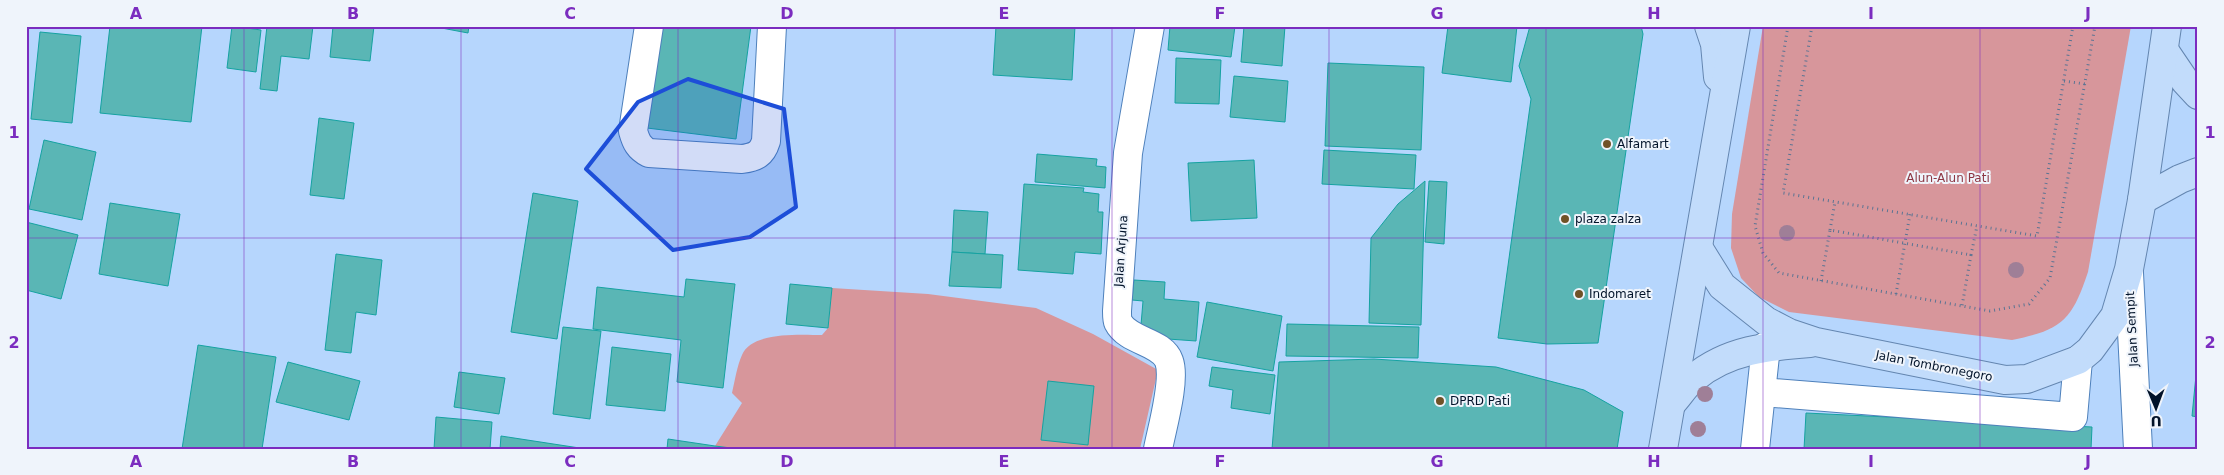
<svg xmlns="http://www.w3.org/2000/svg" width="2224" height="475" viewBox="0 0 2224 475" font-family="'DejaVu Sans',sans-serif">
<rect width="100%" height="100%" fill="#b6d6fd"/>
<g fill="#d7969b">
<path d="M1763,26H2131L2088,272C2072,320 2062,330 2012,340L1789,312L1759,297L1741,278L1731,248L1732,214Z"/>
<path d="M832,288L928,294L1036,308L1093,334L1158,370L1140,449H739L715,446L742,403L732,393C735,380 737,366 742,355C752,331 801,335 822,335L828,328Z"/>
</g>
<g fill="#5ab6b5" stroke="#15a2a1">
<path d="M110,26H202L191,122L100,113Z"/>
<path d="M232,26L261,30L256,72L227,68Z"/>
<path d="M267,26H313L309,59L281,56L277,91L260,89Z"/>
<path d="M333,26H374L370,61L330,57Z"/>
<path d="M431,26H469L468,33Z"/>
<path d="M660,26H751L736,139L647,128Z"/>
<path d="M996,26H1075L1072,80L993,75Z"/>
<path d="M1170,26H1235L1231,57L1168,50Z"/>
<path d="M1244,26H1285L1282,66L1241,62Z"/>
<path d="M1448,26H1517L1511,82L1442,73Z"/>
<path d="M1530,26H1641L1643,34L1598,343L1547,344L1498,338L1531,99L1519,66Z"/>
<path d="M40,32L81,36L72,123L31,119Z"/>
<path d="M1176,58L1221,60L1219,104L1175,103Z"/>
<path d="M1328,63L1424,67L1421,150L1325,146Z"/>
<path d="M1234,76L1288,81L1285,122L1230,117Z"/>
<path d="M319,118L354,123L344,199L310,195Z"/>
<path d="M44,140L96,152L82,220L29,209Z"/>
<path d="M1324,150L1416,155L1414,189L1322,184Z"/>
<path d="M1037,154L1097,159L1096,166L1106,167L1105,188L1035,182Z"/>
<path d="M1254,160L1257,218L1191,221L1188,163Z"/>
<path d="M1425,181L1421,325L1369,323L1371,238L1398,204Z"/>
<path d="M1429,181L1447,182L1444,244L1425,242Z"/>
<path d="M1024,184L1084,188L1083,192L1099,194L1098,212H1103L1101,254L1075,252L1073,274L1018,270Z"/>
<path d="M533,193L578,201L557,339L511,332Z"/>
<path d="M110,203L180,214L168,286L99,274Z"/>
<path d="M954,210L988,212L985,254L952,252Z"/>
<path d="M26,222L78,235L61,299L26,290Z"/>
<path d="M952,252L1003,255L1001,288L949,286Z"/>
<path d="M336,254L382,260L376,315L356,312L351,353L325,350Z"/>
<path d="M686,279L735,284L723,388L677,382L681,340L593,329L597,287L684,297Z"/>
<path d="M1134,280L1165,282L1164,299L1199,302L1196,341L1140,337L1143,301L1132,300Z"/>
<path d="M790,284L832,288L828,328L786,324Z"/>
<path d="M1207,302L1282,316L1273,371L1197,357Z"/>
<path d="M1287,324L1419,327L1418,358L1286,356Z"/>
<path d="M563,327L601,331L590,419L553,414Z"/>
<path d="M198,345L276,357L262,449H182Z"/>
<path d="M612,347L671,354L665,411L606,405Z"/>
<path d="M1374,359L1496,367L1584,390L1623,412L1617,449H1272L1279,362Z"/>
<path d="M288,362L360,381L349,420L276,402Z"/>
<path d="M2197,365H2198V417L2192,416Z"/>
<path d="M1212,367L1275,375L1270,414L1231,408L1233,390L1209,386Z"/>
<path d="M459,372L505,378L499,414L454,407Z"/>
<path d="M1048,381L1094,386L1088,445L1041,440Z"/>
<path d="M1806,413L2092,427L2091,449H1804Z"/>
<path d="M436,417L492,422L490,449H434Z"/>
<path d="M501,436L586,449H500Z"/>
<path d="M668,439L715,446L739,449H667Z"/>
</g>
<g fill="none" stroke-linecap="round" stroke-linejoin="round">
<g stroke="#4e80bb" stroke-width="30">
<g id="minor">
<path d="M649,26L633,131C636,142 639,148 649,153L742,159C756,157 762,154 766,141L772,26"/>
<path d="M1150,26L1128,153L1117,311C1117,314 1117,320 1118,322C1128,342 1162,341 1169,361C1176,380 1162,428 1158,449"/>
<path d="M2129,273L2138,449"/>
<path d="M1762,392L2073,417L2078,360"/>
<path d="M1755,449L1766,346"/>
</g>
</g>
<g stroke="#6486b0" stroke-width="30">
<g id="major">
<path d="M1709,26L1715,44L1718,77"/>
<path d="M2164,50L2185,81L2198,95"/>
<path d="M2142,200L2180,179L2198,172"/>
<path d="M1699,249L1722,286L1742,302L1766,321L1789,333L1816,342L2005,380L2027,379L2078,360L2090,350L2115,316L2129,269L2142,200L2167,26"/>
<path d="M1671,404C1679,396 1685,385 1694,378C1727,350 1769,346 1810,343"/>
<path d="M1663,449L1736,26"/>
</g>
</g>
<g stroke="#5b7493" stroke-width="3" stroke-dasharray="1 4" stroke-linecap="butt">
<path d="M1788,26L1755,226L1763,253L1779,273L1990,311L2029,304L2050,278L2095,26"/>
<path d="M1812,26L1783,193L2037,236L2073,26"/>
<path d="M2064,81L2085,84"/>
<path d="M1830,230L1835,202"/>
<path d="M1971,255L1977,226"/>
<path d="M1821,281L1830,230L1971,255L1962,306"/>
<path d="M1896,294L1910,214"/>
</g>
<use href="#minor" stroke="#fff" stroke-width="28"/>
<use href="#major" stroke="#c2dcfb" stroke-width="28"/>
</g>
<g fill="#9f7f97">
<circle cx="1787" cy="233" r="8"/>
<circle cx="2016" cy="270" r="8"/>
<circle cx="1705" cy="394" r="8"/>
<circle cx="1698" cy="429" r="8"/>
</g>
<path fill="#1d4ed8" fill-opacity="0.2" stroke="#1d4ed8" stroke-width="4" stroke-linejoin="round" d="M688,79L784,109L796,207L750,237L673,250L586,169L638,102Z"/>
<path fill="none" stroke="#7b2cbf" stroke-width="1" stroke-opacity="0.55" d="M244,26V449M461,26V449M678,26V449M895,26V449M1112,26V449M1329,26V449M1546,26V449M1763,26V449M1980,26V449M26,238H2198"/>
<g fill="#705227" stroke="#eff4fb" stroke-width="2">
<circle cx="1607" cy="144" r="5"/>
<circle cx="1565" cy="219" r="5"/>
<circle cx="1579" cy="294" r="5"/>
<circle cx="1440" cy="401" r="5"/>
</g>
<g text-anchor="middle" dominant-baseline="central" stroke-width="4" stroke-linejoin="round" paint-order="stroke">
<g font-size="12" fill="#011229" stroke="#eff4fb" text-anchor="start">
<text x="1617" y="144">Alfamart</text>
<text x="1575" y="219">plaza zalza</text>
<text x="1589" y="294">Indomaret</text>
<text x="1450" y="401">DPRD Pati</text>
</g>
<g font-size="12" fill="#8d3744" stroke="#eff4fb">
<text x="1948" y="178">Alun-Alun Pati</text>
</g>
<g font-size="12" fill="#011229" stroke="#eff4fb">
<text transform="translate(1121 251) rotate(-86)">Jalan Arjuna</text>
<text transform="translate(2132 329) rotate(-93)">Jalan Sempit</text>
<text transform="translate(1934 366) rotate(11)">Jalan Tombronegoro</text>
</g>
</g>
<rect width="2224" height="475" fill="none" stroke="#eff4fb" stroke-width="55"/>
<g transform="translate(2156 408) rotate(179)" stroke="#eff4fb" stroke-width="4" paint-order="stroke">
<path d="M0-4L9 19L0 12L-9 19Z" fill="#011229"/>
<text y="-8" font-size="14" font-weight="bold" text-anchor="middle" fill="#011229">U</text>
</g>
<rect x="28" y="28" width="2168" height="420" fill="none" stroke="#7b2cbf" stroke-width="2"/>
<g font-size="16" text-anchor="middle" font-weight="bold" fill="#7b2cbf">
<text x="136" y="19">A</text>
<text x="353" y="19">B</text>
<text x="570" y="19">C</text>
<text x="787" y="19">D</text>
<text x="1004" y="19">E</text>
<text x="1220" y="19">F</text>
<text x="1437" y="19">G</text>
<text x="1654" y="19">H</text>
<text x="1871" y="19">I</text>
<text x="2088" y="19">J</text>
<text x="14" y="138">1</text>
<text x="2210" y="138">1</text>
<text x="14" y="348">2</text>
<text x="2210" y="348">2</text>
<text x="136" y="467">A</text>
<text x="353" y="467">B</text>
<text x="570" y="467">C</text>
<text x="787" y="467">D</text>
<text x="1004" y="467">E</text>
<text x="1220" y="467">F</text>
<text x="1437" y="467">G</text>
<text x="1654" y="467">H</text>
<text x="1871" y="467">I</text>
<text x="2088" y="467">J</text>
</g>
</svg>
